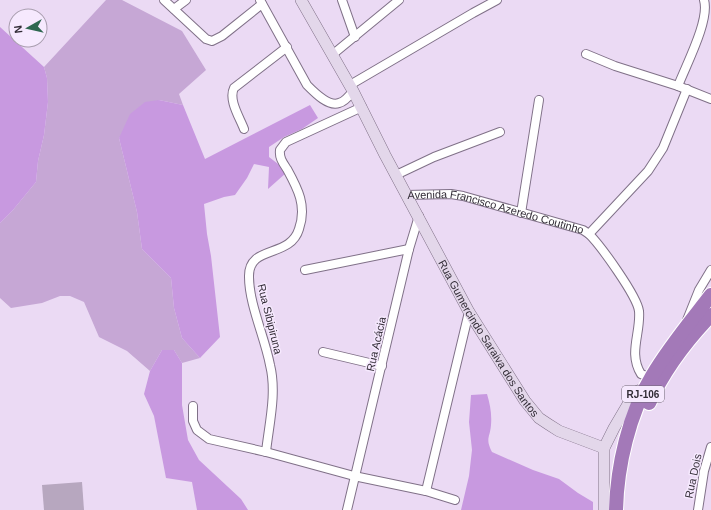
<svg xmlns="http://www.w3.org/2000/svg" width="711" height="510" viewBox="0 0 711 510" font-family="Helvetica,sans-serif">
<rect width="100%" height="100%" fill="#ebdaf4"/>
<path fill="#c6a7d5" d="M106,0H122L182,31L206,70L179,94L183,105L159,100L119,138L137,212L142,249L171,278L174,308L182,338L200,358L182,363L174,350H162L150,371L127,351L99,337L84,302L70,296H60L42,303L11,308L0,298V223L13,210L36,182L38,161L44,135L48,102L47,78L44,67Z"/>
<g fill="#c899e0">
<path d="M0,27L44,67L47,78L48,102L44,135L38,161L36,182L13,210L0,223Z"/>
<path d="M159,100L183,105L205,159L310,105L318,118L302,129L284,137L269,147V157L282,167L286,173L268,189L269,167L254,164L247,178L235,195L224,197L204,204L207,234L211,256L220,337L200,358L182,338L174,308L171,278L142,249L137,212L119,138L130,114L145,102Z"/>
<path d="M162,350H174L182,363V405L188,440L199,460L241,499L248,510H197L192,482L166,478L154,416L144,394L150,371Z"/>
<path d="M487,394C490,404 492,414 491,425C490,438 485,438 492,452L533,470L559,479L578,493L593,502V510H461L469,476L472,450L469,422L471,395Z"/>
</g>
<path fill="#b7a7bf" d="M82,482L84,510H44L42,485Z"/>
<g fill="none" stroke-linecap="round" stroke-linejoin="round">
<g stroke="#807188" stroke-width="10">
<g id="street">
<path d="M164,0L206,39L212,41L222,36L262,4"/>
<path d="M260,0L307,85C314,92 328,107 339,103C344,102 350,95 353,91"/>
<path d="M342,0L355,37"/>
<path d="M174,9L186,0"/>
<path d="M586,54L615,66L678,86L711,99"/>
<path d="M332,55L399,0"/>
<path d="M350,85L473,13L497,0"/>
<path d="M678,86C686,65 710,20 704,0"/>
<path d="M244,129C240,118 228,100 234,88L287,47"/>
<path d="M396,175L434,157L500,132"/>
<path id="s1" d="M406,195L451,194L463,196L576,228L583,230L589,234C601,246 637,296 639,311C641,333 628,353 641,374L651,378"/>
<path d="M521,213L539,100"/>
<path d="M589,234L648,171L663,148L687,89"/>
<path d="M305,270L409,249"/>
<path d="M687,320L699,290L711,270"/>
<path d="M323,352L382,366"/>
<path d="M193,406V421L197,430L209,439L266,452L354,476L426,491L455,500"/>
<path d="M266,452C269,424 277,393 270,365C265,338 249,304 249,277C248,244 290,259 299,229C307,206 298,189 287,169C283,163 279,158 280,150L286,142L362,107"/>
<path d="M426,491L469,312"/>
<path d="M347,510L409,249L419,216"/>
<path d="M698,510L704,471L711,447"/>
</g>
</g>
<g stroke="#807188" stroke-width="12">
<g id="secondary">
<path id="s2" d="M301,0L353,91L385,155L469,312L525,401L539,418L548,424L559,431L604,448"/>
<path d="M604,510V448L614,428L634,394L638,391L646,387"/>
</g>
</g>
<g stroke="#fff" stroke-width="16">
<g id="highway">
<path d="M649,403C664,370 686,341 711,315"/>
<path d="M616,510C617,466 629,414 652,376C669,347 691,321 711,295"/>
</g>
</g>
<use href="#street" stroke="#fff" stroke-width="8"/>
<use href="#secondary" stroke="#e3d7ea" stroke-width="11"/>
<use href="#highway" stroke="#a379b8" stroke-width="14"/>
</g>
<g text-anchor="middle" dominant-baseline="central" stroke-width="3" stroke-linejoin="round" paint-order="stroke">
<rect fill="#f6e9fe" stroke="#6d6572" stroke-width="1" x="622" y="386" width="42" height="16" rx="3"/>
<g font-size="10" font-weight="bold" fill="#322c36">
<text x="643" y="394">RJ-106</text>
</g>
<g font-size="11" fill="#322c36" stroke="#f6e9fe">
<text stroke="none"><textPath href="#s1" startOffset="92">Avenida Francisco Azeredo Coutinho</textPath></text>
<text transform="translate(270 319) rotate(76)">Rua Sibipiruna</text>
<text stroke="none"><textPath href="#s2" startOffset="387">Rua Gumercindo Saraiva dos Santos</textPath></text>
<text transform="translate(376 344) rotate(-77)">Rua Acácia</text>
<text transform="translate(693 476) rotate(-78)">Rua Dois</text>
</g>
</g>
<g transform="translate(28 28) rotate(262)"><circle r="19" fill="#f6e9fe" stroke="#a89dae"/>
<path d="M0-3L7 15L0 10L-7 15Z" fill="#2e6750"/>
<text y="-6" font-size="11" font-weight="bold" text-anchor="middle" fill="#322c36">N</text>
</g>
</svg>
